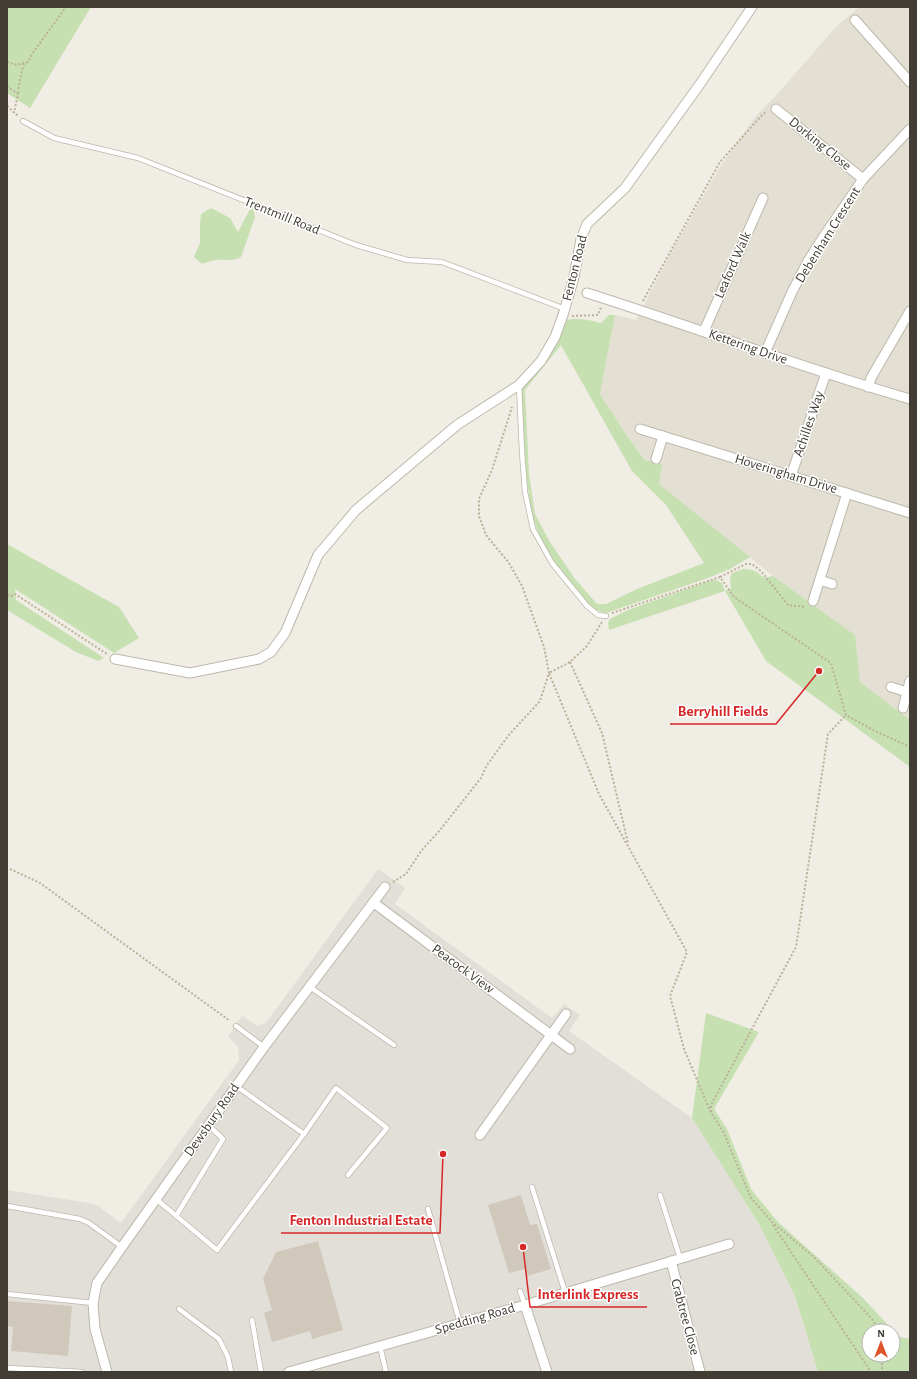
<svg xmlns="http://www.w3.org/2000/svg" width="917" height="1379" viewBox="0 0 917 1379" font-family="'Alegreya Sans',sans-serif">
<rect width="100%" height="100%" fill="#f0ede4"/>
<path fill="#e3dfd3" d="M859,7H910V720L860,682L855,635L773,576L659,484L661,464L646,460L625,433L600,394L615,315L636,320L673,249L720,167L755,117L780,91L835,28Z"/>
<path fill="#e2dfd9" d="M378,869L405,888L395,904L552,1018L564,1004L580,1015L569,1031L692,1118L759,1224L795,1296L818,1372H7V1190L89,1203L98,1206L121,1223L239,1060L238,1047L228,1036L242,1016L258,1026L266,1023Z"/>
<g fill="#c7e0b1" fill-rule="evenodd">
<path d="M7,7H91L30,108L7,93Z"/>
<path d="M211,208L230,218L238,232L249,211L253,208L255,217L241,257C232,262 225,259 215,260C211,261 206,262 202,264L194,257L200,243V224L201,214Z"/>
<path d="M609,315H615L600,394L625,433L645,460L662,464L659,484L750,557L730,569L708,578L606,613L596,610L583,598L553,560L539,535L532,515L525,469L521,392L522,388L564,321C575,317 590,320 601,323ZM561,345L632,471L666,505L704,563L637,589L606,604H597L575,579L550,542L535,514L529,474L525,390Z"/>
<path d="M7,544L119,607L139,638L114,653L15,589L16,600L104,658L98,661L76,652L7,610Z"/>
<path d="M743,569C753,569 757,571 764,578L773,576L855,635L860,682L910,720V767L766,661L725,591L609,630L608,623L610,619L628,610L712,580H716L722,583L725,591L731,589L730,579L732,573Z"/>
<path d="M706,1013L759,1032L714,1109L727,1129L751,1189L778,1222L864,1299L899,1337L910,1339V1372H818L795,1296L759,1224L692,1118ZM869,1331H893V1355H869Z"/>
</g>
<g fill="#d0c9bb">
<path d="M521,1195L530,1225L537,1224L551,1269L527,1276L525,1269L509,1273L488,1205Z"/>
<path d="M318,1241L343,1330L312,1339L310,1331L272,1342L264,1313L272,1310L263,1279L276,1252Z"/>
<path d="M7,1301L72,1306L68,1356L11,1351L13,1327L7,1326Z"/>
</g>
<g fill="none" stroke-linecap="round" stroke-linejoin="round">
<g stroke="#bdb8ab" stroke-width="6">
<g id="service">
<path d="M23,121L54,138L138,158L356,245L407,260L442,262L565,309"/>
<path d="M519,385L522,452L525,492L533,529L552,563L587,606L598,615L606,616"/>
<path d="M310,987L394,1045"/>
<path d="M236,1026L264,1047"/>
<path d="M236,1086L304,1134L336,1088L387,1128L348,1175"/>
<path d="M532,1187L565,1292"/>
<path d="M660,1195L680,1258"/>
<path d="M156,1199L217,1250L304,1134"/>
<path d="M7,1206L80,1219L89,1223L122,1247"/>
<path d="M428,1209L460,1323"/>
<path d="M176,1216L223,1139L208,1125"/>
<path d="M520,1291L525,1305"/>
<path d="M7,1294L93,1303"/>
<path d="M179,1309L219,1339L228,1357L231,1372"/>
<path d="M252,1320L261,1372"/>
<path d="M380,1346L386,1372"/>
<path d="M7,1368L82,1372"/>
</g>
</g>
<g stroke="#bdb8ab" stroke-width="11">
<g id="minor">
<path d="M855,20L910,82"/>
<path d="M776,109L863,179"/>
<path d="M587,293C695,327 801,368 910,399"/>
<path d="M704,331L763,198"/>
<path d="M765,353L792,292L808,261L824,236L863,179L910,129"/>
<path d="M868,387L871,378L910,311"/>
<path d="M640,429L910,513"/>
<path d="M656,459L663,436"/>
<path d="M791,476L826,373"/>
<path d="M820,580L832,584"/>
<path d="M813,601L847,493"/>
<path d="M115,659L190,673L259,659L271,652L285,633L318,555L356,510L457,425L519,385L541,361L555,337L563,315L574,277L581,239L587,224L625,188L700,84L752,7"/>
<path d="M891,687L907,692"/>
<path d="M903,708L910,681"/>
<path d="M374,903L570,1049"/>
<path d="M480,1135L566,1014"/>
<path d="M671,1261L700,1372"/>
<path d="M525,1305L547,1372"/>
<path d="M107,1372L95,1329L93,1303L97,1283L122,1247L264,1047L385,887"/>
<path d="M289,1372L525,1305L729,1244"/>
</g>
</g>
<g stroke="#bab19b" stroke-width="2" stroke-dasharray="2 2" stroke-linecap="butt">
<path d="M7,62L17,65L28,62L32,54L66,7"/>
<path d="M7,86L18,94L14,113"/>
<path d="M18,93L20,79L24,63"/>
<path d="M7,106L18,116"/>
<path d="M643,301L720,162L763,114L767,112"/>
<path d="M572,316L598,315L601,307"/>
<path d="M720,577L746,564H752L761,571L788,605L806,607"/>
<path d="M7,595L11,596L15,594L107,654"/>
<path d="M612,613L720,577L734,597L831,663L846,715L875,731L910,747"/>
<path d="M602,622L587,646L570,662L549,673L599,794L687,952L670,996L684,1049L711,1113L723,1131L751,1198L772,1222L814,1257L872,1319L879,1331"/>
<path d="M570,662L602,733L628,843"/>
<path d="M10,869L40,883L230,1021"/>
<path d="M393,882L406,874L421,851L440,830L481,778L487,765L508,736L540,701L549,673L544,647L522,586L509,563L486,535L479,516V499L492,470L512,407"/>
<path d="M711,1112V1105L796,947L828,734L846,715"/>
<path d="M773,1225L871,1372"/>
<path d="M882,1355V1372"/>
</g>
<use href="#service" stroke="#fff" stroke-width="4.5"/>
<use href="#minor" stroke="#fff" stroke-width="9"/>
</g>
<g text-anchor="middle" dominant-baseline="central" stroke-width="3" stroke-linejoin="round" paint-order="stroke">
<g font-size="14" fill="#413d35" stroke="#fff">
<text transform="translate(820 144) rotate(39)">Dorking Close</text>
<text transform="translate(282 216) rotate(22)">Trentmill Road</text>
<text transform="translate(828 235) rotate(-58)">Debenham Crescent</text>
<text transform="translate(733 265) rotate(-66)">Leaford Walk</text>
<text transform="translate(575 268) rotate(-76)">Fenton Road</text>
<text transform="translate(748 347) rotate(19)">Kettering Drive</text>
<text transform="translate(809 424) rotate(-71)">Achilles Way</text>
<text transform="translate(786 474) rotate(17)">Hoveringham Drive</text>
<text transform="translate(463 969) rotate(36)">Peacock View</text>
<text transform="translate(212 1120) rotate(-55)">Dewsbury Road</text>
<text transform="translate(685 1317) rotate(75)">Crabtree Close</text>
<text transform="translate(475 1319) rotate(-16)">Spedding Road</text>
</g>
</g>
<path fill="none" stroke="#d62828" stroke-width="1.5" d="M819 671L776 724H670M443 1154L440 1233H281M523 1247L530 1307H647"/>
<g fill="#d62828" stroke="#fff" stroke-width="1.5">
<circle cx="819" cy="671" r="4"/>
<circle cx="443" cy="1154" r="4"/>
<circle cx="523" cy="1247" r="4"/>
</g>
<g font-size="15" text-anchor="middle" font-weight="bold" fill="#d62828" stroke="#fff" stroke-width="3" stroke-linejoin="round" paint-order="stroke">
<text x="723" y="716">Berryhill Fields</text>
<text x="361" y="1225">Fenton Industrial Estate</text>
<text x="588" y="1299">Interlink Express</text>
</g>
<rect width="917" height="1379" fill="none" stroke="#413d35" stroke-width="16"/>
<g transform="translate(881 1343)"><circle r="19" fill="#ffffff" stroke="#b3b1ae"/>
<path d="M0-3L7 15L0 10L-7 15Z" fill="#e0542b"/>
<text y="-6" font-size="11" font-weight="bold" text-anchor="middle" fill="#413d35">N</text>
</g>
</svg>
